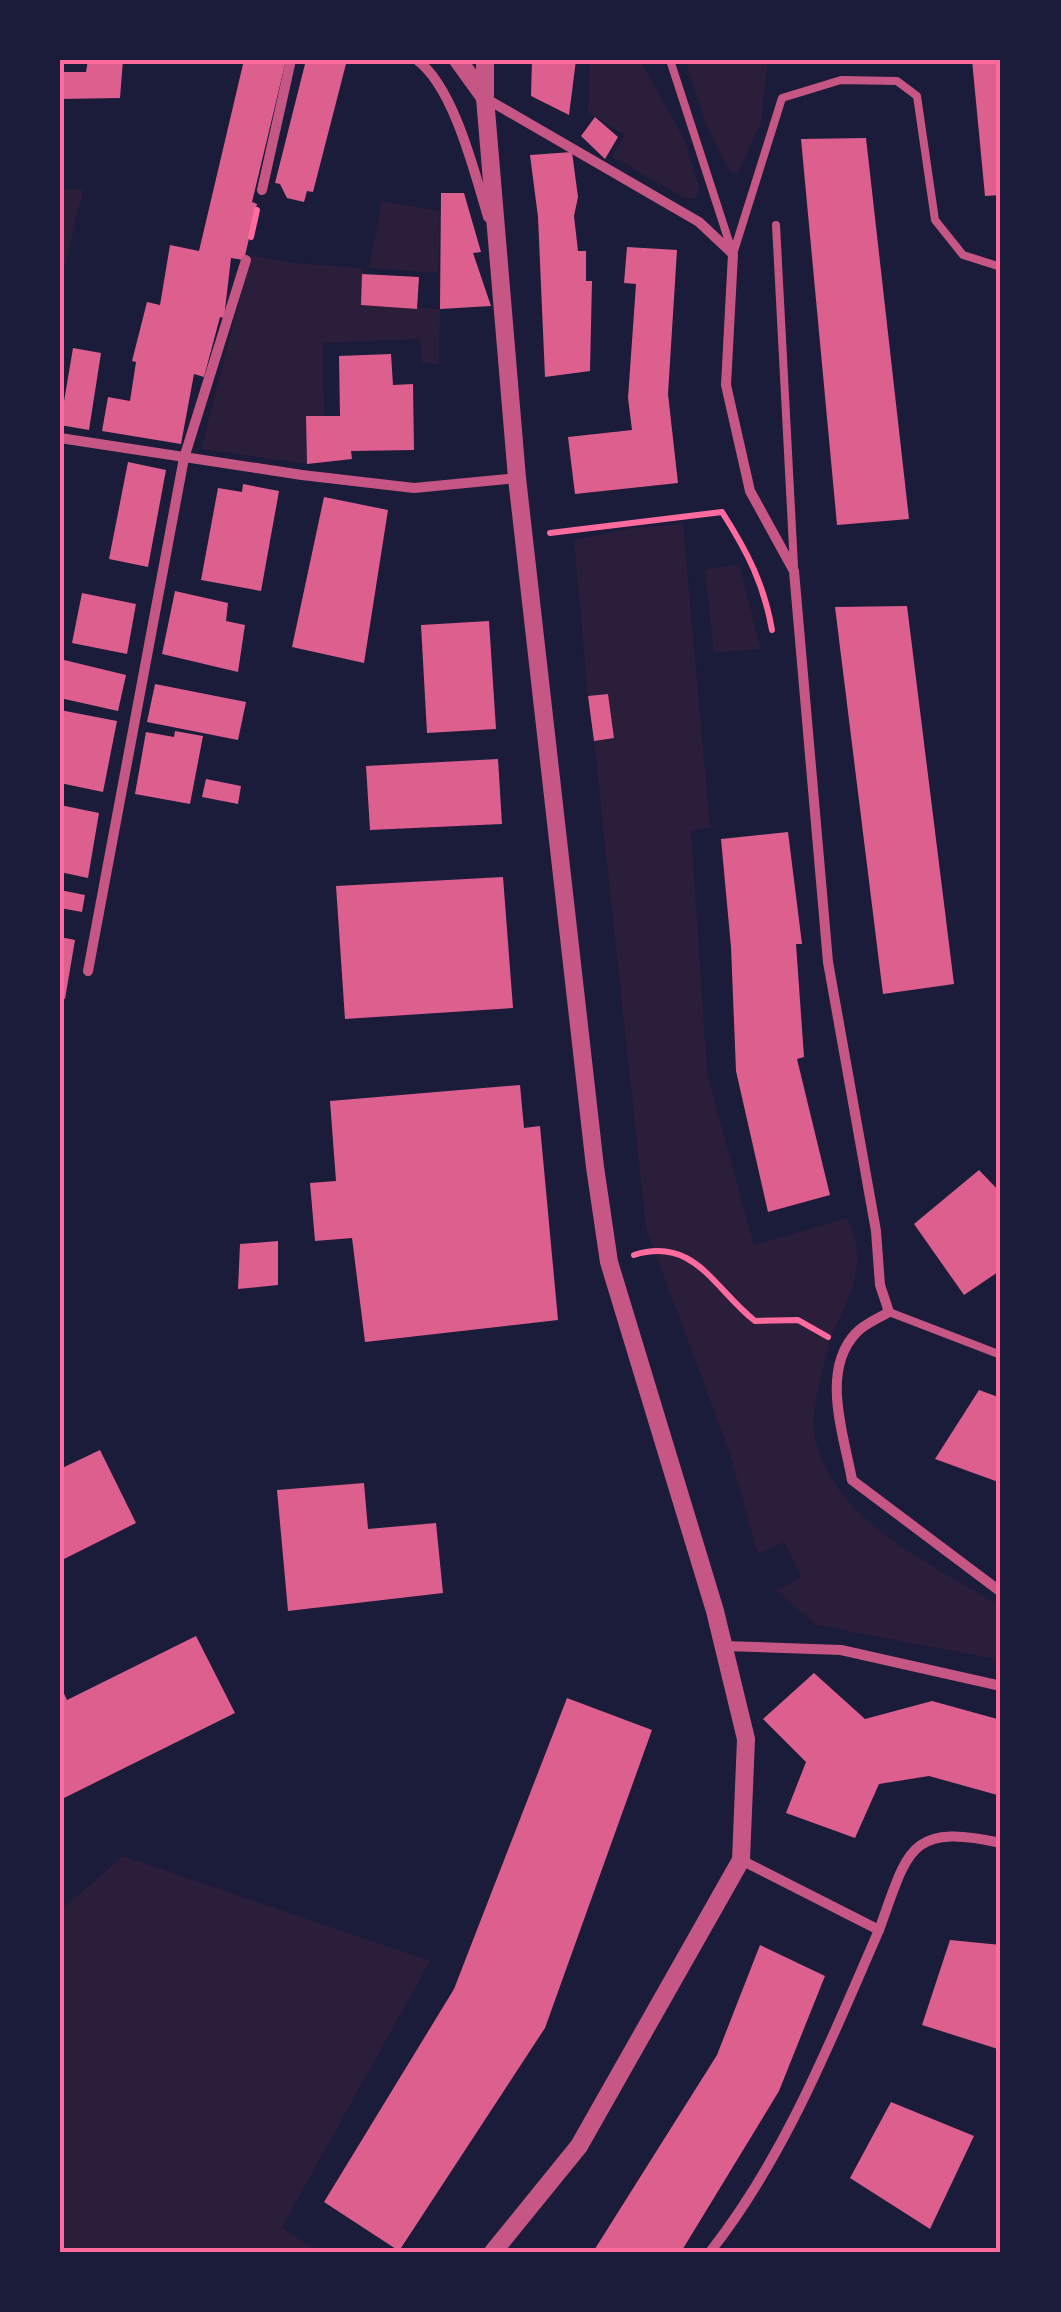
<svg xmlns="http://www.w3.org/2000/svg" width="1061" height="2312" viewBox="0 0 1061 2312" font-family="'Fira Sans',sans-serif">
<rect width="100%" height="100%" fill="#1b1b3a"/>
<g fill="#2a1e3b">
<path d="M590,60H640L684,139L700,189L696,199L684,198L612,156L625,135L588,112Z"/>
<path d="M685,60H768L761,123L738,173L730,172L706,124Z"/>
<path d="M60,189L83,190L60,285Z"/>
<path d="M382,201L440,211L438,273L369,268Z"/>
<path d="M251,255L291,263L363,268L361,305L440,309L439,364L422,363L420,339L323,343L324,416H306L307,464L201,449Z"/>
<path d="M683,524L710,828L691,830L707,1073L754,1245L847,1218C867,1258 854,1287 836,1326C829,1341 825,1360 821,1377C817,1394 811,1419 815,1437C832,1522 935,1565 1001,1607V1660L816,1625L777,1591L801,1577L784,1542L758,1554L729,1451L646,1228L594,741L614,737L608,694L588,696L574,540L631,528Z"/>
<path d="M739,565L761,649L714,653L705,569Z"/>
<path d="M123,1856L430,1961L282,2227L317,2252H60V1911Z"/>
</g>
<g fill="#dd5f8e">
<path d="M88,60H123L120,98L60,99V72H86Z"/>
<path d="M244,60H286L252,202L257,204L244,260L231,258L224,318L220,317L204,377L194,374L181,444L102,431L108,397L130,401L136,362L132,361L147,302L160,305L170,245L199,251Z"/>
<path d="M306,60H347L313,192L307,191L304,202L287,198L280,184L275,183Z"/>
<path d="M532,60H576L569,115L531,96Z"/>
<path d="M972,60H1001V195L985,196Z"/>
<path d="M595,117L618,137L605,159L581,136Z"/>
<path d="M866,138L909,519L837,525L801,139Z"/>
<path d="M572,152L578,197L574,216L578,251H586V281H592L590,371L545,377L538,217L530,155Z"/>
<path d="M441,193H464L481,252L473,253L491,306L440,309Z"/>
<path d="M627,247L677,250L668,394L678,483L575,494L568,437L632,430L628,398L636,284L624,283Z"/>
<path d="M362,274L419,277L417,309L361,305Z"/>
<path d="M73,348L101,353L89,430L60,425Z"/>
<path d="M391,354L393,385L413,384L414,450L351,451L352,459L307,464L306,416H340L339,356Z"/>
<path d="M128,462L166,470L148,567L109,559Z"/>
<path d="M243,484L279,491L261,591L201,580L218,488L242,492Z"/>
<path d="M324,497L388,510L364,663L292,647Z"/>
<path d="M175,591L228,603L226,621L245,625L238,672L162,654Z"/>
<path d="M82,593L136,604L127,654L72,643Z"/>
<path d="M907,606L954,984L883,994L835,607Z"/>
<path d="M489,621L496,729L427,733L421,625Z"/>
<path d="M60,659L126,675L118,711L60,698Z"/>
<path d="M155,684L246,702L238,740L147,722Z"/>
<path d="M608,694L614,738L594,741L588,696Z"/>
<path d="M60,710L117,721L103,792L60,783Z"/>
<path d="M175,731L203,736L190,804L135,794L146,732L174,737Z"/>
<path d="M498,759L502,824L370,830L366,766Z"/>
<path d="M206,779L241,786L238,804L202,797Z"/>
<path d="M60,805L99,813L88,878L60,872Z"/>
<path d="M788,832L802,944H796L804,1057L797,1059L830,1195L768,1212L736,1071L731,947L721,839Z"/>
<path d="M503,877L513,1008L345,1019L336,886Z"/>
<path d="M60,890L85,895L82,912L60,908Z"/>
<path d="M60,937L75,940L65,999L60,998Z"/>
<path d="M520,1085L524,1128L540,1126L558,1320L365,1342L352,1238L315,1241L310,1183L336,1181L330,1101Z"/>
<path d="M979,1170L1001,1193V1270L964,1295L914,1224Z"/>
<path d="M278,1241V1285L238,1289L240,1244Z"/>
<path d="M979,1390L1001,1398V1483L935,1459Z"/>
<path d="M100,1450L136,1523L60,1561V1469Z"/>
<path d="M364,1483L368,1529L436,1523L443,1593L288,1611L277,1490Z"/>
<path d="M196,1636L235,1713L60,1800V1685L67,1700Z"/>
<path d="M814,1673L865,1719L932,1701L1001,1720V1796L929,1776L879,1784L855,1838L786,1813L806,1762L763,1719Z"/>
<path d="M567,1698L652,1730L545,2028L399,2251L324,2202L454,1989Z"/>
<path d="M950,1940L1001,1945V2050L922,2025Z"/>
<path d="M760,1945L825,1976L779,2091L681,2252H593L717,2055Z"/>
<path d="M891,2102L974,2136L930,2229L850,2178Z"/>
</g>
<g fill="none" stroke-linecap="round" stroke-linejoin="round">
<g stroke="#ff6b9d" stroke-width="6">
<path d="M251,237L257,210"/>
<path d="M550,533L722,512C747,551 764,584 772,630"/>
<path d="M634,1255C695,1236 714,1289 755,1321L798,1320L828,1337"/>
</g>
<g stroke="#c65784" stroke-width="8">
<path d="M670,60L733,254L782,98L841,80L897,81L917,96L935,220L963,255L1001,267"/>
<path d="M776,225L794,566"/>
<path d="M889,1312L1001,1355"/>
</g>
<g stroke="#c65784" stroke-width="10">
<path d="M417,60C454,87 475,174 488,217"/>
<path d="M485,98L699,222L733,254L726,385L750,491L794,571L828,962L876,1231L880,1285L889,1312C879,1318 864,1324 856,1333C820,1371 844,1435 852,1480L1001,1592"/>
<path d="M262,190L291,60"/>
<path d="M60,438L302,475L414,488L517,478"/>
<path d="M88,971L184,458L246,260"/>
<path d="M724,1646L841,1650L1001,1686"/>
<path d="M879,1930C908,1851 908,1822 1001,1843"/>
<path d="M710,2252C785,2157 831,2040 879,1930L741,1860"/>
</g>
<g stroke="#c65784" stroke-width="18">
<path d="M458,60L484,96"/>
<path d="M485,60V98L517,478L595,1167L609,1262L715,1611L746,1739L741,1860L579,2146L493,2252"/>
</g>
</g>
<rect width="1061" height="2312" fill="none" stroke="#1b1b3a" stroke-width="125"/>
<rect x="62" y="62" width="936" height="2188" fill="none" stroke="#ff6b9d" stroke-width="4"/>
</svg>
